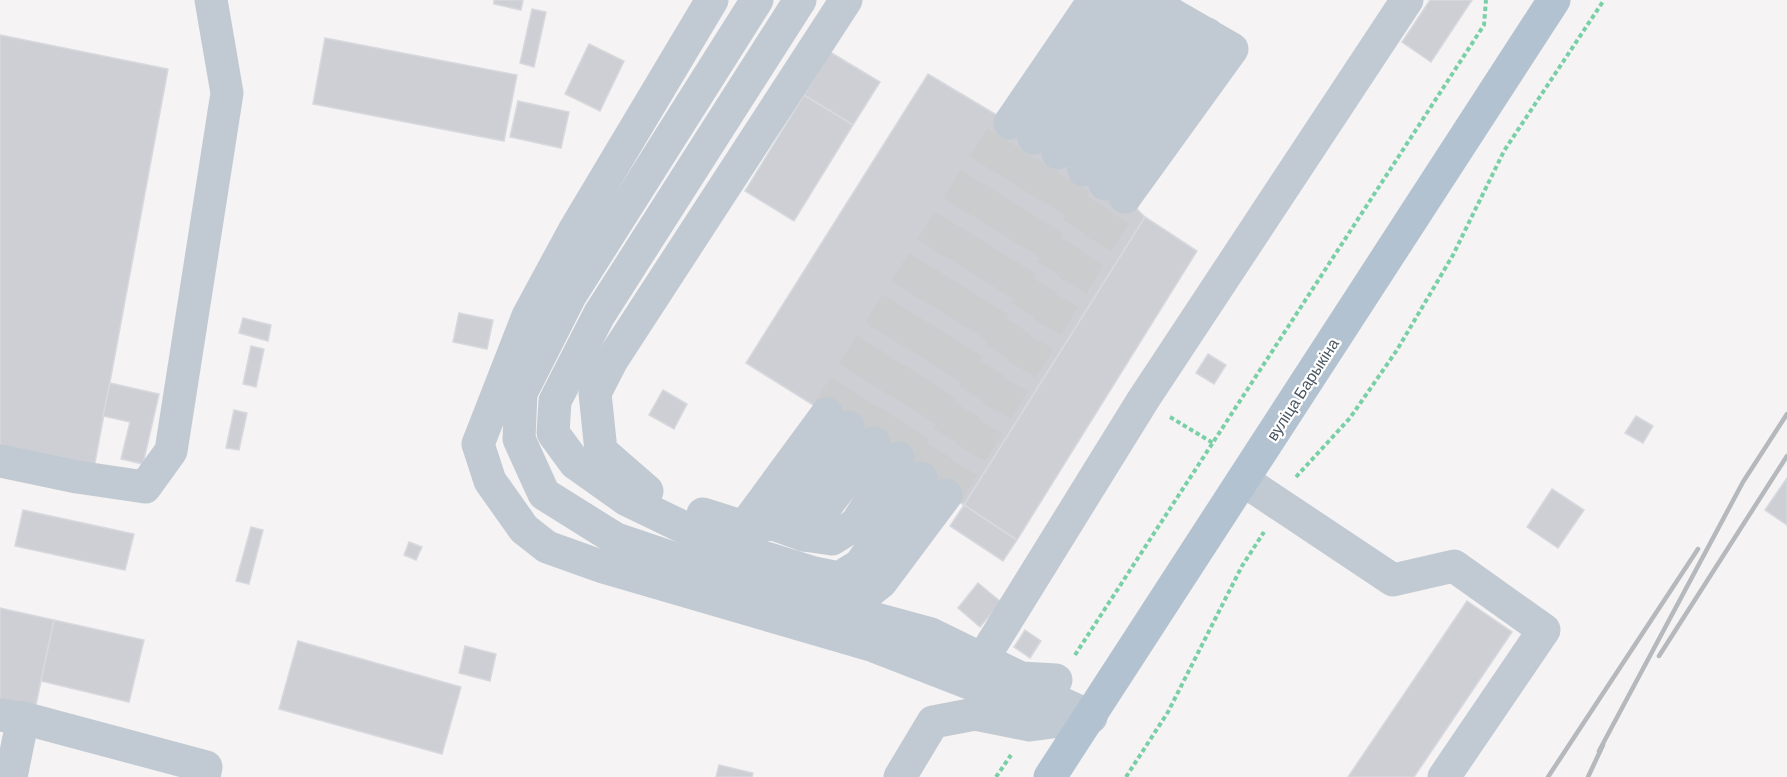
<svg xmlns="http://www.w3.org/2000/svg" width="1787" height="777" viewBox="0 0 1787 777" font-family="Barlow,sans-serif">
<rect width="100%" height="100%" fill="#f5f3f3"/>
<g fill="#cdcfd5" stroke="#d7d9de" stroke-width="1.5">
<path d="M494,0H523L521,10L494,4Z"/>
<path d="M1430,0H1472L1431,62L1402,42Z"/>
<path d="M532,9L546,12L534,67L520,63Z"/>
<path d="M0,35L168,69L94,468L0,449Z"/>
<path d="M325,38L517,75L504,141L313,104Z"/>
<path d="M589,44L624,61L600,111L565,94Z"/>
<path d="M830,52L880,82L853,125L804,95Z"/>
<path d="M928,74L1010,123L1125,197L1145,217L964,505L946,495L898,458L746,363Z"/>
<path d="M804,95L853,125L794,221L745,191Z"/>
<path d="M518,101L569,112L561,148L510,137Z"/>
<path d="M1145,217L1197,251L1017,540L964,505Z"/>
<path d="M459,313L493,320L487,349L453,342Z"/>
<path d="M243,318L271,325L268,341L239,333Z"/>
<path d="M251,346L264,349L256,387L243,384Z"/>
<path d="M1208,354L1226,365L1214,384L1196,373Z"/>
<path d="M110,383L159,394L143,464L121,459L130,422L103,416Z"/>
<path d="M663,390L687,404L674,429L649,415Z"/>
<path d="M234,410L247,413L239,450L226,448Z"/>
<path d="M1636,416L1653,426L1643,443L1625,433Z"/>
<path d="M1787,478V525L1765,510Z"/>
<path d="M1552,489L1584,510L1558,548L1527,527Z"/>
<path d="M964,505L1017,540L1003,561L950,526Z"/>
<path d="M23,510L134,534L125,570L15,546Z"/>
<path d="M251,527L263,530L249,584L236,581Z"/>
<path d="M409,542L422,547L416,560L404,555Z"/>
<path d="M978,583L1001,602L980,627L958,608Z"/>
<path d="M1467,601L1512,632L1414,777H1348Z"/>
<path d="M0,608L54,620L34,714L0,706Z"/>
<path d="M54,620L144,640L129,702L41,681Z"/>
<path d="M1025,630L1041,641L1030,658L1014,647Z"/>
<path d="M298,641L461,687L442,754L279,709Z"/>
<path d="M465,646L496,654L490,681L459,673Z"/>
<path d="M719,765L753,773L752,777H716Z"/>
</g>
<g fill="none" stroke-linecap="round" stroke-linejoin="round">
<g stroke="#caccce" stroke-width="33" stroke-dasharray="33 16" stroke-linecap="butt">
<path d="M827,414L1010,123"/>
<path d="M848,427L1034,138"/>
<path d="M874,443L1058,153"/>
<path d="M898,458L1084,170"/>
<path d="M921,478L1105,184"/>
<path d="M946,495L1125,197"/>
</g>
<g stroke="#7ad0a6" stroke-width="4" stroke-dasharray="4.5 3" stroke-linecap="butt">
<path d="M1170,417L1213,443"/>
<path d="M1296,477L1350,418L1397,350L1453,255L1504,151L1604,0"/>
<path d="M1075,655L1484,25L1486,0"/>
<path d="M996,777L1011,755"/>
<path d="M1126,777L1168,712L1242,566L1264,532"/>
</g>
<g stroke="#c1cad2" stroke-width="33">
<path d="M712,0L574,231L528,316L478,444L490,481L524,529L547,547L603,567L874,646L1008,698L1048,697L1091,717"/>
<path d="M757,0L570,296L521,393L519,439L544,494L616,539L758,587L931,634L1021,678L1056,680"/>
<path d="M800,0L599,315L555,401L553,433L575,463L627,500L685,528L747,552L814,573L839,578L860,565L921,478"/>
<path d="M1010,123L1094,0"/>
<path d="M1034,138L1128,0"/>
<path d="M1058,153L1159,7"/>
<path d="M1084,170L1183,21"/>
<path d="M1105,184L1207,34"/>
<path d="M1125,197L1232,49L1147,0"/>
<path d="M0,461L77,477L145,487L171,451L227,93L211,0"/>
<path d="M1243,480L1393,580L1454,566L1544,630L1444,777"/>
<path d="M647,491L601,451L595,393L612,360L846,0"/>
<path d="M703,514L744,527L773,524L804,535L832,539L856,524L898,458"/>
<path d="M780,515L848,427"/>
<path d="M744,527L827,414"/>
<path d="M804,535L874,443"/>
<path d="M826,593L861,598L881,582L946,495"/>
<path d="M982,660L1143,400L1407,0"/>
<path d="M0,715L23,718L206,767L204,777"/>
<path d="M11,777L23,718"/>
<path d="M900,777L933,722L975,714L1030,725L1091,717"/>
</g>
<path stroke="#b3c2d1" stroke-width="33" d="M1050,777L1554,0"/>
<g stroke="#b5b8bd" stroke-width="4.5">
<path d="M1659,656L1787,456"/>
<path d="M1599,751L1743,482L1787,414"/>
<path d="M1548,777L1698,549"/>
<path d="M1588,777L1603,745"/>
</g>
</g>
<g text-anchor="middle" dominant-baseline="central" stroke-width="4.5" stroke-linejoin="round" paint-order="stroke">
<g font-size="16" fill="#4a5661" stroke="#fff">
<text transform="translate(1302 389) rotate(-57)">вуліца Барыкіна</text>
</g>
</g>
</svg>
